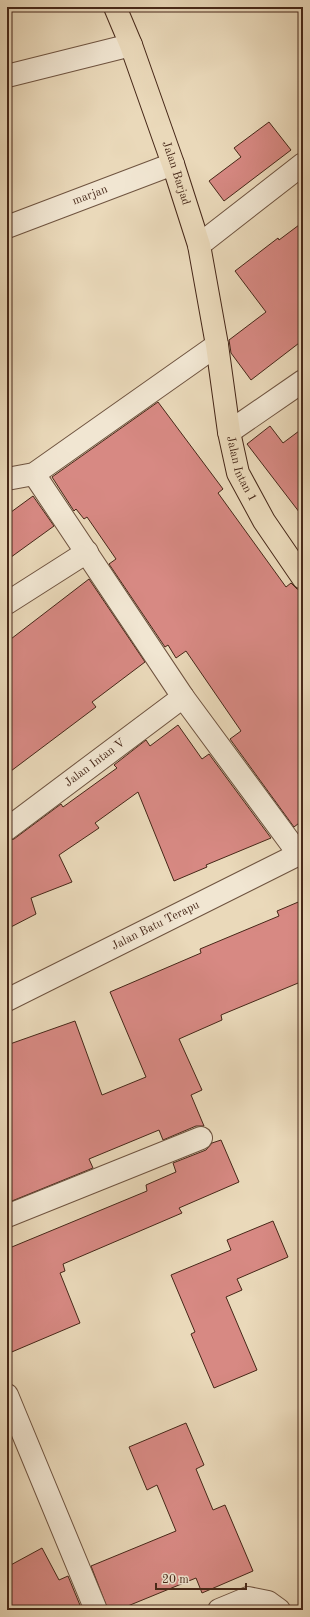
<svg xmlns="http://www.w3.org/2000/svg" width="310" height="1617" viewBox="0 0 310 1617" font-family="'Old Standard TT',serif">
<rect width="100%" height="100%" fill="#ead9ba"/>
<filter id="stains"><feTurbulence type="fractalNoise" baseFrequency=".005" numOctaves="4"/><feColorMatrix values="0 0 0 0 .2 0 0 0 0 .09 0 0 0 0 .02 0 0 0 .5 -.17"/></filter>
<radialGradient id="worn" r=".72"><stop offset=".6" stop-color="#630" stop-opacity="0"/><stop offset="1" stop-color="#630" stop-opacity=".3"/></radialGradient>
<g fill="#d78983" stroke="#462718">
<path d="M269,122L291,150L224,201L209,181L241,157L234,148Z"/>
<path d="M303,222V340L251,380L231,353L229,340L266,312L235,271L278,238L279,240Z"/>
<path d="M158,402L223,489L218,493L286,587L291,583L297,589L303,590V820L294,827L230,739L241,731L186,651L176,658L168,645L165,647L109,564L116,559L87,517L84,519L76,509L74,511L52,477Z"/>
<path d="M270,426L283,443L303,428V517L247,444Z"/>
<path d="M33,496L54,526L7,560V515Z"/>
<path d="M89,579L145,662L92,702L96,707L7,774V642Z"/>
<path d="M178,725L202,759L209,754L271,838L206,865L207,867L174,881L138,792L95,823L99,828L59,855L72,882L31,898L36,914L7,929V841L14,839L61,804L63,807L117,768L114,765L146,740L150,746Z"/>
<path d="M303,900V981L221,1015L222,1020L179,1039L202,1090L191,1095L204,1126H196L163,1140L159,1130L89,1159L93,1168L7,1203V1045L75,1021L102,1095L146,1077L110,992L201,953L200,949L279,916L277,911Z"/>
<path d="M221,1140L239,1182L179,1208L182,1213L63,1264L65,1271L60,1273L80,1323L7,1354V1249L147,1191L146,1185L176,1172L173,1163L206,1150L212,1143Z"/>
<path d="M273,1221L288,1257L237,1279L242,1290L226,1297L257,1370L214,1388L191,1334L195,1332L171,1275L231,1250L227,1240Z"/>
<path d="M186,1423L204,1465L196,1469L213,1510L225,1505L253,1571L202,1593L196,1578L118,1610H108L91,1566L176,1531L157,1485L147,1490L129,1447Z"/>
<path d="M42,1548L59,1580L68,1576L82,1610H7V1567Z"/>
</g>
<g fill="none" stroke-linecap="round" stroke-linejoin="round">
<g stroke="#6f5440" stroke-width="24">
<g id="minor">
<path d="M7,76L131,45"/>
<path id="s1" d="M7,227L173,164"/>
<path d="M199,245L303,164"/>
<path d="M229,432L303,381"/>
<path d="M34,474L183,697L298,853"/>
<path d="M7,479L34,474L217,345"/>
<path d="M7,603L87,552"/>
<path id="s2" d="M7,829L183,697"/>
<path id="s3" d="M7,1000L303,852"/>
<path d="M7,1216L201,1138"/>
<path d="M7,1395L96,1610"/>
<path d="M219,1610L248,1598L268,1602L279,1610"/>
</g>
</g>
<g stroke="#462718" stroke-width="24">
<g id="major">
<path id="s4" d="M115,7L131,45L173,164L199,245L217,345L229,432L238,473L264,521L303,578"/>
</g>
</g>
<use href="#minor" stroke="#f1e6d2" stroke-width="22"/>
<use href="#major" stroke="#ead9ba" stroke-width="22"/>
</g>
<g text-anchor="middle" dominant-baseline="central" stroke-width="3.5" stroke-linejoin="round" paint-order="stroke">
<g font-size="12" fill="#462718" stroke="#f1e6d2">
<text stroke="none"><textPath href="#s4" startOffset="177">Jalan Barjad</textPath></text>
<text stroke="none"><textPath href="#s1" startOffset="89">marjan</textPath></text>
<text stroke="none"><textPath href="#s4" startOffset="481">Jalan Intan 1</textPath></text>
<text stroke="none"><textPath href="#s2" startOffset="110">Jalan Intan V</textPath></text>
<text stroke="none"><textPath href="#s3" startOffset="166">Jalan Batu Terapu</textPath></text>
</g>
</g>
<rect width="310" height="1617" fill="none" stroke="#ead9ba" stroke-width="24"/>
<rect x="8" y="8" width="294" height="1601" fill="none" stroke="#462718" stroke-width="2"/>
<rect x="12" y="12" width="286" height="1593" fill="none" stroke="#462718"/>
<path d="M156 1583v6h90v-6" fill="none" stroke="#462718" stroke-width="2"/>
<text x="162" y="1583" font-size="12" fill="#462718" stroke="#f1e6d2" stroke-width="3" paint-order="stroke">20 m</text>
<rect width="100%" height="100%" filter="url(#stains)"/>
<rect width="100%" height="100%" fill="url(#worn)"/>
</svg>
